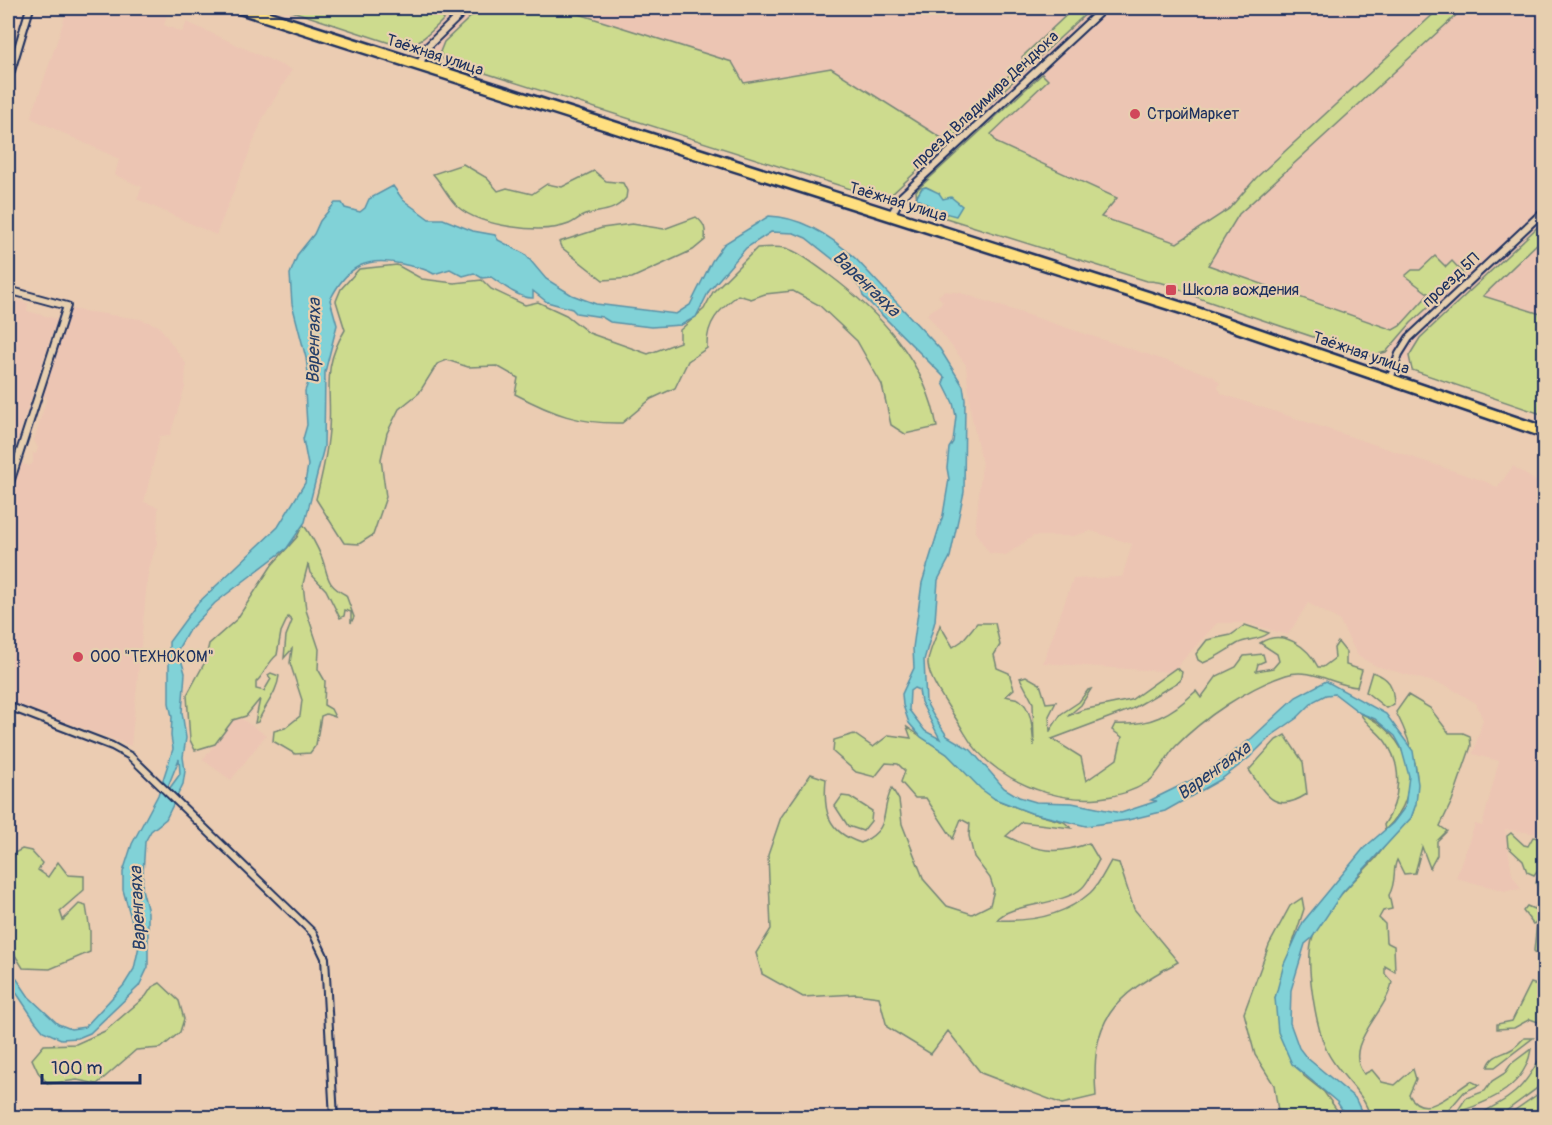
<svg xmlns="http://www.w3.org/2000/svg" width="1552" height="1125" viewBox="0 0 1552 1125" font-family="Pangolin,sans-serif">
<rect width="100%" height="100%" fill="#ebccb2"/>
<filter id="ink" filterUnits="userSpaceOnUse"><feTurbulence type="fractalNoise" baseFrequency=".0167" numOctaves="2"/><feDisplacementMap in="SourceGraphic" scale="12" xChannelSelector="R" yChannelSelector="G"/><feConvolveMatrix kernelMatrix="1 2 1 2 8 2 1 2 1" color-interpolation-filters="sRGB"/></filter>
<g filter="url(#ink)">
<g fill="#ecc5b3">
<path d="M68,8H169L164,25L182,32L187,22L292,70L263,118L216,235L137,199L142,187L115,175L119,159L31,118Z"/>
<path d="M305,8H1544V413L1412,367L1382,341L1078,224L914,169L453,56Z"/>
<path d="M944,291L961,293L1213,376L1220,383L1218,388L1222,394L1487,482L1497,488L1513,466L1544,487V835L1505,829L1512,874L1521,889L1505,891L1456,878L1475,824L1482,826L1499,761L1473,754L1483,720L1476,703L1447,686L1376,666L1358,656L1339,620L1308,603L1288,635L1247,623H1217L1172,672L1043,663L1073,579L1122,577L1132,544L1091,531L1073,536H1033L1006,555L989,553L975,532L982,464L971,414L966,365L927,314L943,302L938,296Z"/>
<path d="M8,298L28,303L27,311L57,319L11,459L8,461Z"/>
<path d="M69,309L140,319L159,326L186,364L185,387L170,435L160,436L144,502L158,507L157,543L148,572L131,746L8,701V510L13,503L10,498L21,463L29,466L33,463V453L36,454L38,448L34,440L47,398L43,397Z"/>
<path d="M236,715L266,735L231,780L203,760Z"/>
</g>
<g fill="#cddb8e" stroke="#748576" stroke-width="1.5" fill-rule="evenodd">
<path d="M283,8H455C440,22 421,48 399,46Z"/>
<path d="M480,8H560L732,62L744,83L831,68L943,139L989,98L1023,59L1022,57L1074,8H1092L892,194L879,198L444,60L440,52L444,42Z"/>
<path d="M1440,8H1464L1239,214L1208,265L1393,330L1400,326L1429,294L1405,276L1412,270H1420L1435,256L1446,267L1452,261L1464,274L1411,323L1386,352L1371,356C1316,338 1262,320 1207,301C1186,294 1170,281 1147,281L930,213L917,203L916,191L919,188L1042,74L1048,80L991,134L997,143L1117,198L1101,217L1177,243L1229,209L1256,178ZM926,187C940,193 943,199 946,214L916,198L922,188Z"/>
<path d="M463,164L487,178L498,191L507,188L532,194L547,184L562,187L594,171L606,181L623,183L627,191L626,198C613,213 601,210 585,215C579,217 574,222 569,224C541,235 480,226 458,207C449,199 442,184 433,174Z"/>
<path d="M696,217C705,224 706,229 705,240L693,250L632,278L603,280L561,247L559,242L602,228L632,224L664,229Z"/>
<path d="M1544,221V237L1483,296L1544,315V415L1412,370L1409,356L1420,338Z"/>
<path d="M757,248C765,248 776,246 785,248C800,252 815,265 828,274C879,312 926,361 937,427L905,434L891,425L882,385L857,341L819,305L793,291L765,294L751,299L738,295C719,310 706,322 707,348L688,361L675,388L651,399L622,423C579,424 553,414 515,394L518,378L497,366L468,367L447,360L437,364L419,393L399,409L387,433L381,459L386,497L373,535L359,544L344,543L316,499C322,476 327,454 329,430C332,388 321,369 345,330L336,301L341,289L359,269L397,265L422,279L454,283L482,280L491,289L525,305L538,302L566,315L589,333L648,354L680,342V330L704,309L713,292Z"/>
<path d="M303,524C311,535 317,546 322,558C329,577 325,584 346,595L354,617L351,623V612L345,610L344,616L340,618L326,590L310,573L308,564L303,584L306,610L319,649L318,669L325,681L324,705L331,709L335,717L326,714L321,716L316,745L310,753L295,754L273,741L274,731L285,728L300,716L302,700L290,663L292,649L284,658L286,636L292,621L288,617L281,632L277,655C267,663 265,674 256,682V689L264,691L271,679L268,675L271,673L279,676C277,693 265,705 258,722L255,723L260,699L246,716L233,720L215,744L195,750L190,740L187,695L205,662L209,644L237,619L272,565L297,537Z"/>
<path d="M977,623H995L1000,645L994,655L997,668L1009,673L1014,689L1006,696C1010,698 1016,697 1020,700C1033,710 1032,731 1034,746L1033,703L1020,678L1026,676L1040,684L1046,703L1056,702L1049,716L1050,731L1061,714L1079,702L1088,690L1091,689L1081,705L1068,716L1082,710L1131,700L1176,668L1182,672L1180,681L1132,709L1052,739L1081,757L1086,781L1117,759L1122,737L1112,730L1115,724C1150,726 1171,715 1196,691L1201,698L1217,676L1236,667L1244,656L1263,654L1265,661L1258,664L1256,671L1273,668L1279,661L1277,654L1260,643C1283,628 1308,647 1318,667H1323L1335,658L1334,648L1338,642L1346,652V665L1362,670L1357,687C1334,685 1310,667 1286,675C1249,687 1203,718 1176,746C1166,756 1160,774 1148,782C1090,819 996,790 964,732C955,715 929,682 928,664C927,654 937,636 940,625L953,647L962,641Z"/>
<path d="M1245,625L1269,633C1258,641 1248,638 1237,644C1225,651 1216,658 1203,663L1198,660L1196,654L1207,640L1231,635Z"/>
<path d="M1372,672C1390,678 1393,685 1394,704L1386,708L1366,692Z"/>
<path d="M1408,695L1430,708L1449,733H1463L1470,736L1471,746L1452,801L1440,826L1447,831L1437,841V855L1430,868L1422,847L1415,873L1404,874L1397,860C1392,870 1397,881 1389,895L1392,909L1383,911L1379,918L1385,924L1386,942L1394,946L1395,972L1385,966V974L1392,982C1387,1013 1341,1045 1364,1074L1372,1070L1382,1082L1395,1085L1413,1069L1416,1079L1409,1095C1425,1122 1454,1091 1471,1081L1479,1085L1464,1092L1447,1112L1426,1115L1425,1117H1370C1365,1091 1336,1074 1326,1049C1316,1026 1304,961 1313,937C1323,909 1355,880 1375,859C1385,847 1397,825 1411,818C1425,781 1413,746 1396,712Z"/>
<path d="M1360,713C1410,734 1428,790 1385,830L1384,825C1401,800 1403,765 1385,741C1377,730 1366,725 1360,713Z"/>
<path d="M907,727L947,754L995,799L1031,813L1064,822L1071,828L1022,822L1006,836C1036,851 1056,856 1089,843L1099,860C1094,868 1089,882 1082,888C1063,906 1009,903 997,920C1030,922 1064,916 1090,893C1099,885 1105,871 1111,861L1119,863L1134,909L1178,962C1112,997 1090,1019 1096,1096L1062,1104L981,1073L948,1031L931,1054L887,1027L879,997L856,994L803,997L762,974L756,953L771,929L768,855L781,817L811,774L826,779C823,811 827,832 861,843C893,827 879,814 892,788L899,800L902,824L924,880L947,906L972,914L990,905L994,890L990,878L974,857L969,836L970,824L961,819L953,839L926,798H915L901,782L905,771L898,764L886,763L875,777L856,772L833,752L834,740L854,734L873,747L889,735L911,738Z"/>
<path d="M1285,735L1303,762L1307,794C1275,815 1266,795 1249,770L1276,740Z"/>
<path d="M842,796L850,797L872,811L871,821L863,831L848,826L835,806Z"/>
<path d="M1511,833L1524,845L1528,846L1533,837L1538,838L1540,850L1544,848V950L1539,956L1534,951L1537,922L1533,924L1523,911L1527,906L1534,909L1544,898L1536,883L1540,873L1537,871L1534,875L1527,872L1523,861L1508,847L1507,836Z"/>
<path d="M22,849L31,851L42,863L38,870L48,877L58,862L68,875L84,876V890L60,911L63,920L79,904L86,906L90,931V952L50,969L23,968L8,944V852L9,856Z"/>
<path d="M1302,898L1304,909L1275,998L1304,1076L1324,1092L1342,1117H1279L1274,1085L1255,1055L1244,1013L1269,945L1290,906Z"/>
<path d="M160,983L179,1001L184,1019L180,1032L161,1048L136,1050L97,1084L77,1080L48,1084L38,1072L32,1059L44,1045L76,1044L105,1031L146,996L152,987Z"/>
<path d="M1531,983L1540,986L1544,983V1016L1541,1023L1530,1019L1514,1028L1497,1029V1024L1512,1021Z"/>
<path d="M1524,1038H1533L1495,1067H1488C1492,1054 1502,1055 1512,1049C1517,1046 1521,1041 1524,1038Z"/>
<path d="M1531,1049C1526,1085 1492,1101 1461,1111L1458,1110L1466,1098L1485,1091L1492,1081L1505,1073L1511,1064Z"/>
<path d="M1540,1058H1544V1083L1498,1117H1478C1487,1108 1499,1105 1510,1096C1523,1087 1532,1072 1540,1058Z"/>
<path d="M1544,1088V1117H1505L1541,1092Z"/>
</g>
<g fill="#81d2d7" stroke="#5891a7" stroke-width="1.5" fill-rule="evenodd">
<path d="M393,186L403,200L429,219H443L473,231L495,235L498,240L525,254L546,279L572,295L596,304L676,314L690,305L712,261L724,244L769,216C802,217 832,237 856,259L940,349L963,386L965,399L964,492L950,557L938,580L935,621L924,660L926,702L933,715L947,736L971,750L1004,788L1019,797L1036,802L1072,803L1121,813L1157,801L1151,800L1204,774L1252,738L1296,697L1326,681L1386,714L1413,751L1418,784L1416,804L1411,818L1342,893L1312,938L1305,944L1291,990L1290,1023L1299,1048L1306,1057L1355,1098L1364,1117H1347L1337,1102L1292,1064L1278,1032L1275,998L1284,964L1303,922L1364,848L1393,823L1405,807L1409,776L1401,747L1395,736L1375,719L1360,713L1335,694L1326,695L1314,701L1297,718L1271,736L1249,758L1220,780L1165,811L1128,820L1086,826L1031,813L995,799L981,789L947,754L921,737L909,723L903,705L902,694L914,668L913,648L922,583L943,515L949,479L947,468L949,448L953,442L956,416L953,403L943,383L945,378L863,296L861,289L844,268L806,238L794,233L771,232L746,248L709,291L696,317L681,325L651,327L610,322L602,317L576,313L572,309L547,302L533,291V298C520,299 501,284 491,277L482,278L474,273L463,276L450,269L434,274C423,267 414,267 402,264C366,256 347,266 330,300L337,325L325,372L324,447L305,522L287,548L215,603L189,630L178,649L185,673L182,712L186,738L183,757L185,771L183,784L166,819L151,831L145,842L142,889L148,912V967L139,986L90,1033L78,1038L61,1039L43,1031L35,1021L8,980V966L29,997L58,1024L71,1029L85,1027L124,985L134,969L139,946L123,890V872L132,844L158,795L173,749L171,736L172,717L169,703V642L197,604L278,527L305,483L308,465L303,439L307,425L305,391L309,380L306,358L292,304L290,274L298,254L314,234L320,221L335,203H342L345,208L360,212L365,208L369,199ZM914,688L919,690L921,702L940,739L925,731L909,710L910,691ZM179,759L180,774L164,796Z"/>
<path d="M926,187L939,193L943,199L951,197L962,206L956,216C941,213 929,206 916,198L922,188Z"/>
</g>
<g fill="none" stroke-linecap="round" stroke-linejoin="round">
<g stroke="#1b2f5e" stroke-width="10">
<g id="street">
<path d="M419,66L427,47L467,8"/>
<path d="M8,81L30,8"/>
<path d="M891,215L902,196L1104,8"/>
<path d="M8,290L67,306L8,489"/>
<path d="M1390,379L1399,354L1409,338L1544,211"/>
<path d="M8,706L112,746L130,756L313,933L325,958L334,1118"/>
</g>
</g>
<g stroke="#1b2f5e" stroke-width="15">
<path id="highway" d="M240,8L1185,309L1544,432"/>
</g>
<use href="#street" stroke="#e7cfaf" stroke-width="6"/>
<use href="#highway" stroke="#ffdf80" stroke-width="10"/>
</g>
</g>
<g fill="#d1495b" stroke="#e7cfaf" stroke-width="2">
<circle cx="1135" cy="114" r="6"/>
<rect x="1165" y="284" width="12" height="12" rx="3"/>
<circle cx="78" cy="657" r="6"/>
</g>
<g text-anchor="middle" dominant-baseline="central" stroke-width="4.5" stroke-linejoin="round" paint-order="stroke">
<g font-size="16" fill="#1b2f5e" stroke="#e7cfaf">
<text transform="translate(435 55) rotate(18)">Таёжная улица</text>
<text transform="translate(985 100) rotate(-43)">проезд Владимира Дендюка</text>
<text transform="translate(898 202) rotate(17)">Таёжная улица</text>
<text transform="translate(1451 280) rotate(-43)">проезд 5П</text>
<text transform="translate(1361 353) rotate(19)">Таёжная улица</text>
</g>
<g font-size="16" fill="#1b2f5e" stroke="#e7cfaf" text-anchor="start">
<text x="1147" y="114">СтройМаркет</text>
<text x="1183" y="290">Школа вождения</text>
<text x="90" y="657">ООО "ТЕХНОКОМ"</text>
</g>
<g font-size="18" font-style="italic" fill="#253f6a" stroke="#e7cfaf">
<text transform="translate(866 284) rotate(44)">Варенгаяха</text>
<text transform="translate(314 341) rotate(-89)">Варенгаяха</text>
<text transform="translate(1214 771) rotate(-36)">Варенгаяха</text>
<text transform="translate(138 909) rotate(-93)">Варенгаяха</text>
</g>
</g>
<rect width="1552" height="1125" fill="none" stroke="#e7cfaf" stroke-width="30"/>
<rect x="15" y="15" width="1522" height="1095" fill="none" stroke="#1b2f5e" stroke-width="2" filter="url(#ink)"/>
<path d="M42 1074v9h98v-9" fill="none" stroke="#1b2f5e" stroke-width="3"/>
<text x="51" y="1074" font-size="18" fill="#1b2f5e" stroke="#e7cfaf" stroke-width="4.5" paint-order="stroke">100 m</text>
</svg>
